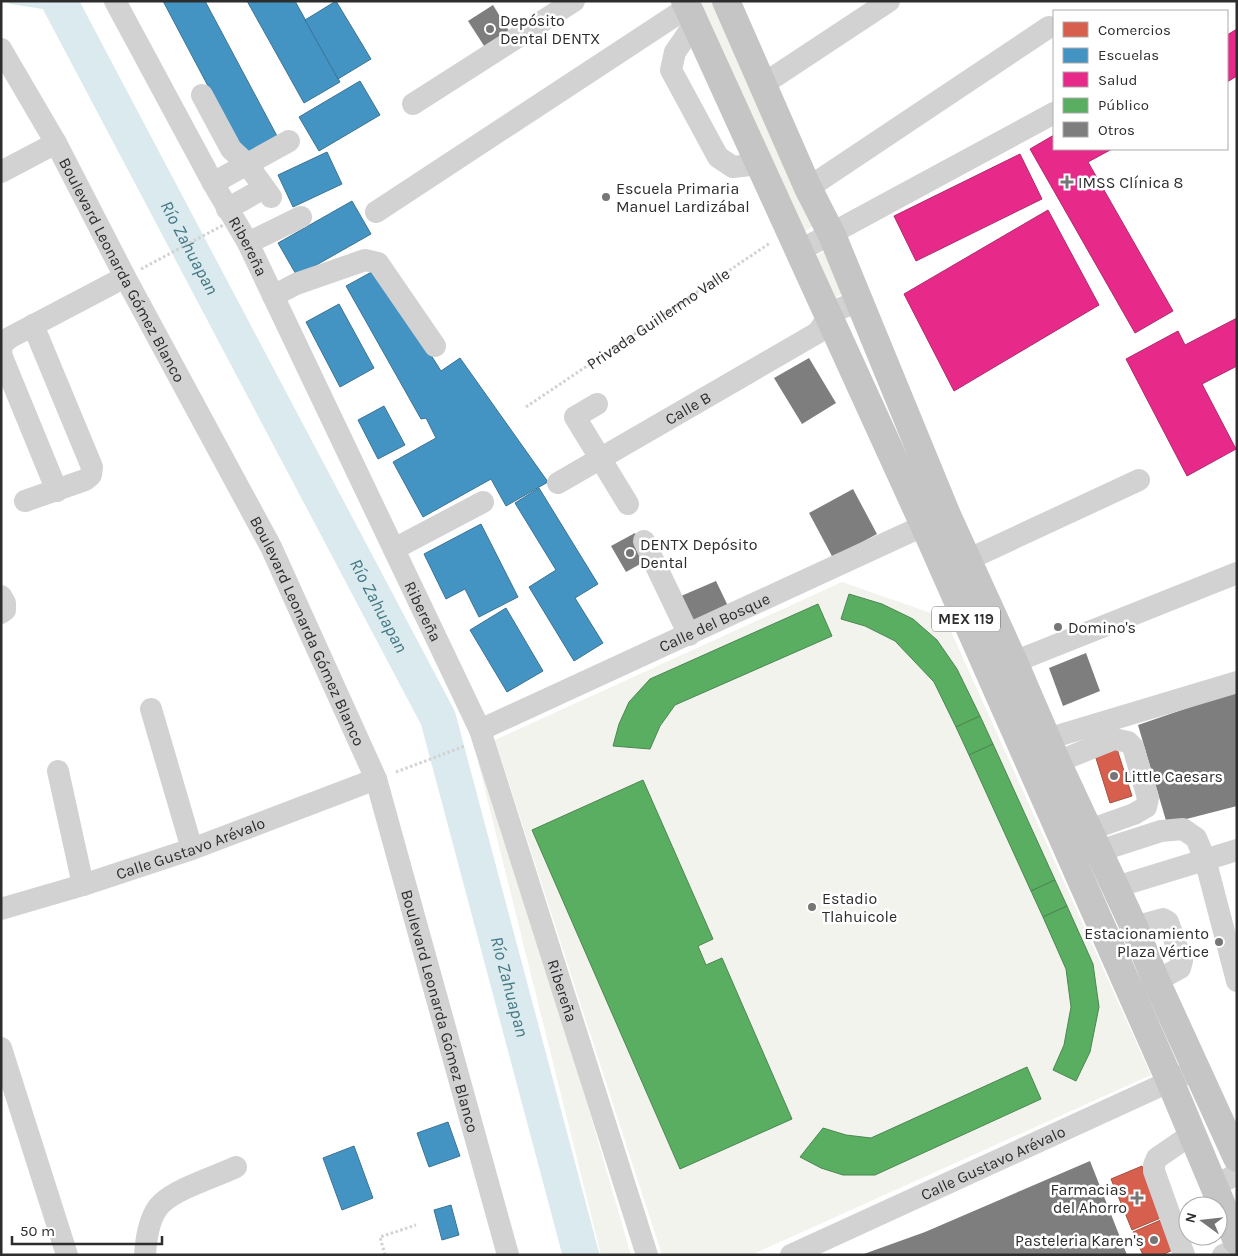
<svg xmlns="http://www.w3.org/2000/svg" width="1238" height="1256" viewBox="0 0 1238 1256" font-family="Karla,sans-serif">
<rect width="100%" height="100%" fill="#fff"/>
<g fill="#f1f3ec">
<path d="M695,1H722L818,223L799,235Z"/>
<path d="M829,249L847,291L828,302L809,259Z"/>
<path d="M842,582L945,618L1151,1075L751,1255H662L495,740Z"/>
<path d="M476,754L535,924L631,1255H601Z"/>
</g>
<g fill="#d6604d" stroke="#a35143">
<path d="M1117,749L1132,796L1110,803L1095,755Z"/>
<path d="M1142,1166L1163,1217L1132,1230L1111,1179Z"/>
<path d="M1163,1219L1175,1249L1162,1255H1143L1133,1232Z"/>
</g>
<g fill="#4393c3" stroke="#3c7496">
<path d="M163,1H205L277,136L244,154Z"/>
<path d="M247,1H295L340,82L304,103Z"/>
<path d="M336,1L371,59L338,79L305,20Z"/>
<path d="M360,81L380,115L319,151L299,117Z"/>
<path d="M327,152L342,184L293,207L278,175Z"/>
<path d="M352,201L371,234L297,276L278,243Z"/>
<path d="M377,269L441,371L460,358L548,482L506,506L491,479L423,517L393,462L436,438L426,418L421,419L346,286Z"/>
<path d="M339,304L374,368L340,387L306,322Z"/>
<path d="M384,406L405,445L378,459L358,420Z"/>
<path d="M539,488L598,584L575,598L603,643L574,661L529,587L556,570L515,503Z"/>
<path d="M481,524L518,597L479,617L465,589L446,599L424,554Z"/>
<path d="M506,608L543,671L507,692L470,630Z"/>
<path d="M448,1122L460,1156L429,1167L417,1133Z"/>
<path d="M354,1146L373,1198L342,1210L323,1158Z"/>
<path d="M451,1205L459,1235L442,1240L434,1210Z"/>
</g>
<g fill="#e7298a" stroke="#af2a6e">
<path d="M1237,29V76L1227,82V35Z"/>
<path d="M1054,135V149H1112L1088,162L1173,311L1135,333L1030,149Z"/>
<path d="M1020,154L1042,199L916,261L894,216Z"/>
<path d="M1048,210L1099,305L954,391L904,294Z"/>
<path d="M1237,318V366L1202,384L1236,449L1187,476L1126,359L1178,331L1185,345Z"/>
</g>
<g fill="#5aae61" stroke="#4c8751">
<path d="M849,594L882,604L913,619L937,640L957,669L980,716L956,727L934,682L895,641L865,626L841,619Z"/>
<path d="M818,604L832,636L675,705L660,726L650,749L613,746L619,724L629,702L650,679Z"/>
<path d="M980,716L993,744L969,755L956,727Z"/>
<path d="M993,744L1055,880L1031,891L969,755Z"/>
<path d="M643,780L713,939L698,946L706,965L722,958L792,1119L680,1169L532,830Z"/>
<path d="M1055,880L1067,906L1043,917L1031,891Z"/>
<path d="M1067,906L1093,964L1099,1007L1090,1052L1076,1081L1053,1070L1064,1045L1071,1007L1066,969L1043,917Z"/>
<path d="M1027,1067L1041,1099L875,1175H843L821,1168L800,1157L823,1128L846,1135L871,1138Z"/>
</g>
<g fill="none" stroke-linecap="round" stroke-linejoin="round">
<path stroke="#daeaee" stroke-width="6" d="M11,1L63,9"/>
<path stroke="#daeaee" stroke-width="36" id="s1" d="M59,1L438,718L581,1255"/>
</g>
<g fill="#7e7e7e">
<path d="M493,5L512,36L488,52L468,21Z"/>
<path d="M809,358L836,403L802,424L774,378Z"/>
<path d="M853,489L877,534L833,558L809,513Z"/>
<path d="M635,533L649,559L626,572L611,546Z"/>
<path d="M716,581L728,606L693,622L681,596Z"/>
<path d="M1086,653L1100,691L1063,706L1049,668Z"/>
<path d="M1237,691V806L1167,824L1138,725Z"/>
<path d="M1090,1161L1127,1255H861L925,1232Z"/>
</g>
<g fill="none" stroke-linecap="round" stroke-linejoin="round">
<g stroke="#d2d2d2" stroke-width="3" stroke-dasharray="2.5 2.5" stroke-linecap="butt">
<path id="s2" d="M526,407L770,243"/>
<path d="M396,772L465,746"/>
<path d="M385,1255L380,1237L416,1225"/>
</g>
<g stroke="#d2d2d2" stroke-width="22">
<path id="s3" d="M115,1L213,183L248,243L480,730L647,1255"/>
<path d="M695,23L675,52L671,70L718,157L733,167L759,164"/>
<path id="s4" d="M1,49L56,143L125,277L271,547L376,779L508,1255"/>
<path d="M762,85L889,1"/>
<path d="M202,95L231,149L247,164L271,197"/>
<path d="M413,104L574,1"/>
<path d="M1,172L56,143"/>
<path d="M213,183L289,141"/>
<path d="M808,188L1049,27"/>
<path d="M227,209L264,188"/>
<path d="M376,212L688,7"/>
<path d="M248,243L301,217"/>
<path d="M799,251L1054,113"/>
<path d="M273,296L296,284L365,260L378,263L435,346"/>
<path d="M1,346L9,338L125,277"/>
<path d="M1,350L2,357L57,491"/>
<path d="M597,404L575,417L628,504"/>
<path id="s5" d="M558,483L817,333C829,316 839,304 860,304"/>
<path d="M25,501L85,480L91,475L92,467L33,325"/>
<path d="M644,541L689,635"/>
<path d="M394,549L483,502"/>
<path d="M967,560L1139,480"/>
<path d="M1,596L5,603V610L1,613"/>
<path d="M1014,662L1237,573"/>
<path d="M151,709L192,849"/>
<path id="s6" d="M480,730L938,519"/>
<path d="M1047,739L1237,682"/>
<path d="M1057,762L1114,739L1128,742L1133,747L1148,798L1146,807L1134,814L1089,830"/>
<path d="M58,771L83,885"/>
<path d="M1099,851L1161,831L1183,829L1196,838L1205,859L1237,981"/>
<path d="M1116,887L1237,850"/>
<path id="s7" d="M1,909L83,885L192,849L376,779"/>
<path d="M1134,927L1163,919L1168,922L1182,961L1180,968L1156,981"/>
<path d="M1,1048L67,1255"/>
<path d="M1214,1186L1237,1174"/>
<path d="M145,1255C146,1239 149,1215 162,1203C178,1188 215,1177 236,1167"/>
<path id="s8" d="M791,1255L1186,1074"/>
<path d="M1184,1255L1154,1171V1165L1157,1158L1192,1134"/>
<path d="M1223,1255L1237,1249"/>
</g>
<g stroke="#c5c5c5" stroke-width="28">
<path d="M685,1L924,525L1170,1081L1237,1241"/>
<path d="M726,1L808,188L832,235L947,515L1014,662L1057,762L1134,927L1156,981L1237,1158"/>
</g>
<path stroke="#d2d2d2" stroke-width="3" stroke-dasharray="2.5 2.5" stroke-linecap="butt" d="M141,269L229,222"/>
</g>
<g fill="#767676" stroke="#fff" stroke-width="2">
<circle cx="490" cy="29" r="5"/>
<path d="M1064.5 174.5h5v5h5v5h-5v5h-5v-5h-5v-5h5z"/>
<circle cx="606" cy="197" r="5"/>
<circle cx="630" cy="553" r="5"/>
<circle cx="1058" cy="627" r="5"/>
<circle cx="1114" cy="776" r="5"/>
<circle cx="812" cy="907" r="5"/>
<circle cx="1219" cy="942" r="5"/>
<path d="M1134.5 1190.5h5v5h5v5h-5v5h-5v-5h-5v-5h5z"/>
<circle cx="1154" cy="1240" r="5"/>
</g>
<g text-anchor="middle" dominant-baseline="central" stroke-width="5" stroke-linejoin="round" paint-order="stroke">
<rect fill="#fff" stroke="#6c6c6c" stroke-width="1" x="932" y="606.5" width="68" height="25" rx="4"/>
<g font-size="15" font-weight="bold" fill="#2d2d2d">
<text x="966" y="619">MEX 119</text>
</g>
<g font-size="16" fill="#2d2d2d" stroke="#fff" text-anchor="start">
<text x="500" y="20">Depósito<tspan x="500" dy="18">Dental DENTX</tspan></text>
<text x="1078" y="182">IMSS Clínica 8</text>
<text x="616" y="188">Escuela Primaria<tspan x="616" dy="18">Manuel Lardizábal</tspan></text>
<text x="640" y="544">DENTX Depósito<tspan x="640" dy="18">Dental</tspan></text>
<text x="1068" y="627">Domino's</text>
<text x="1124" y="776">Little Caesars</text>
<text x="822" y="898">Estadio<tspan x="822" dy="18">Tlahuicole</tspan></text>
<text x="1209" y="933" text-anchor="end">Estacionamiento<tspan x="1209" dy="18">Plaza Vértice</tspan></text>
<text x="1127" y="1189" text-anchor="end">Farmacias<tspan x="1127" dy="18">del Ahorro</tspan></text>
<text x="1144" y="1240" text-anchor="end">Pasteleria Karen's</text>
</g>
<g font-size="16" fill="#2d2d2d" stroke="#fff">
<text stroke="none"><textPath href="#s3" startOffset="279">Ribereña</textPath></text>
<text stroke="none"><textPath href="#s4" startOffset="252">Boulevard Leonarda Gómez Blanco</textPath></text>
<text stroke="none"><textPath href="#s2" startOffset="159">Privada Guillermo Valle</textPath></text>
<text stroke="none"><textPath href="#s5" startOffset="150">Calle B</textPath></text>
<text stroke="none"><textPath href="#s3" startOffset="684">Ribereña</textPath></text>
<text stroke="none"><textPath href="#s6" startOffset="258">Calle del Bosque</textPath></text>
<text stroke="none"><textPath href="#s4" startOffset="658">Boulevard Leonarda Gómez Blanco</textPath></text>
<text stroke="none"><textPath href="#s7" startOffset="199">Calle Gustavo Arévalo</textPath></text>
<text stroke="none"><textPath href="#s3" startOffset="1089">Ribereña</textPath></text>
<text stroke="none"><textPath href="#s4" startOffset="1062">Boulevard Leonarda Gómez Blanco</textPath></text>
<text stroke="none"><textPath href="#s8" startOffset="222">Calle Gustavo Arévalo</textPath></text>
</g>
<g font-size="18" font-style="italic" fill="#457985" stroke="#fff">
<text stroke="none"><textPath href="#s1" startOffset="279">Río Zahuapan</textPath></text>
<text stroke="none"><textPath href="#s1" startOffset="684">Río Zahuapan</textPath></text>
<text stroke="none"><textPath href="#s1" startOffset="1089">Río Zahuapan</textPath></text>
</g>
</g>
<rect width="1238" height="1256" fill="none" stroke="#2d2d2d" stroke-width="5"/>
<rect x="1053" y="10" width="175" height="140" fill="#ffffff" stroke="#ababab"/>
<rect x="1063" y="22" width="25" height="15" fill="#d6604d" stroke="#ababab"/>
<text x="1098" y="35" font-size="15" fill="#2d2d2d">Comercios</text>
<rect x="1063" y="48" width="25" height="15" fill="#4393c3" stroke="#ababab"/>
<text x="1098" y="60" font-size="15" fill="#2d2d2d">Escuelas</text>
<rect x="1063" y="72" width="25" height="15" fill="#e7298a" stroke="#ababab"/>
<text x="1098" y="85" font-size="15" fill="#2d2d2d">Salud</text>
<rect x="1063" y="98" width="25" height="15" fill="#5aae61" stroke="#ababab"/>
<text x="1098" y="110" font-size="15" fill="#2d2d2d">Público</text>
<rect x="1063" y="122" width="25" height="15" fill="#7e7e7e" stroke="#ababab"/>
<text x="1098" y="135" font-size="15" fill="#2d2d2d">Otros</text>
<g transform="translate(1203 1221) rotate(285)"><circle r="24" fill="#ffffff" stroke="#ababab"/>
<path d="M0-4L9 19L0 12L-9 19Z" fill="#767676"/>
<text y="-8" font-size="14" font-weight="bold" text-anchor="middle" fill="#2d2d2d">N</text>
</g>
<path d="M12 1236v8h150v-8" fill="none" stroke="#2d2d2d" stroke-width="2.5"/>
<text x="20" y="1236" font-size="15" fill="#2d2d2d" stroke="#ffffff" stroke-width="4" paint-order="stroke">50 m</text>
</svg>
